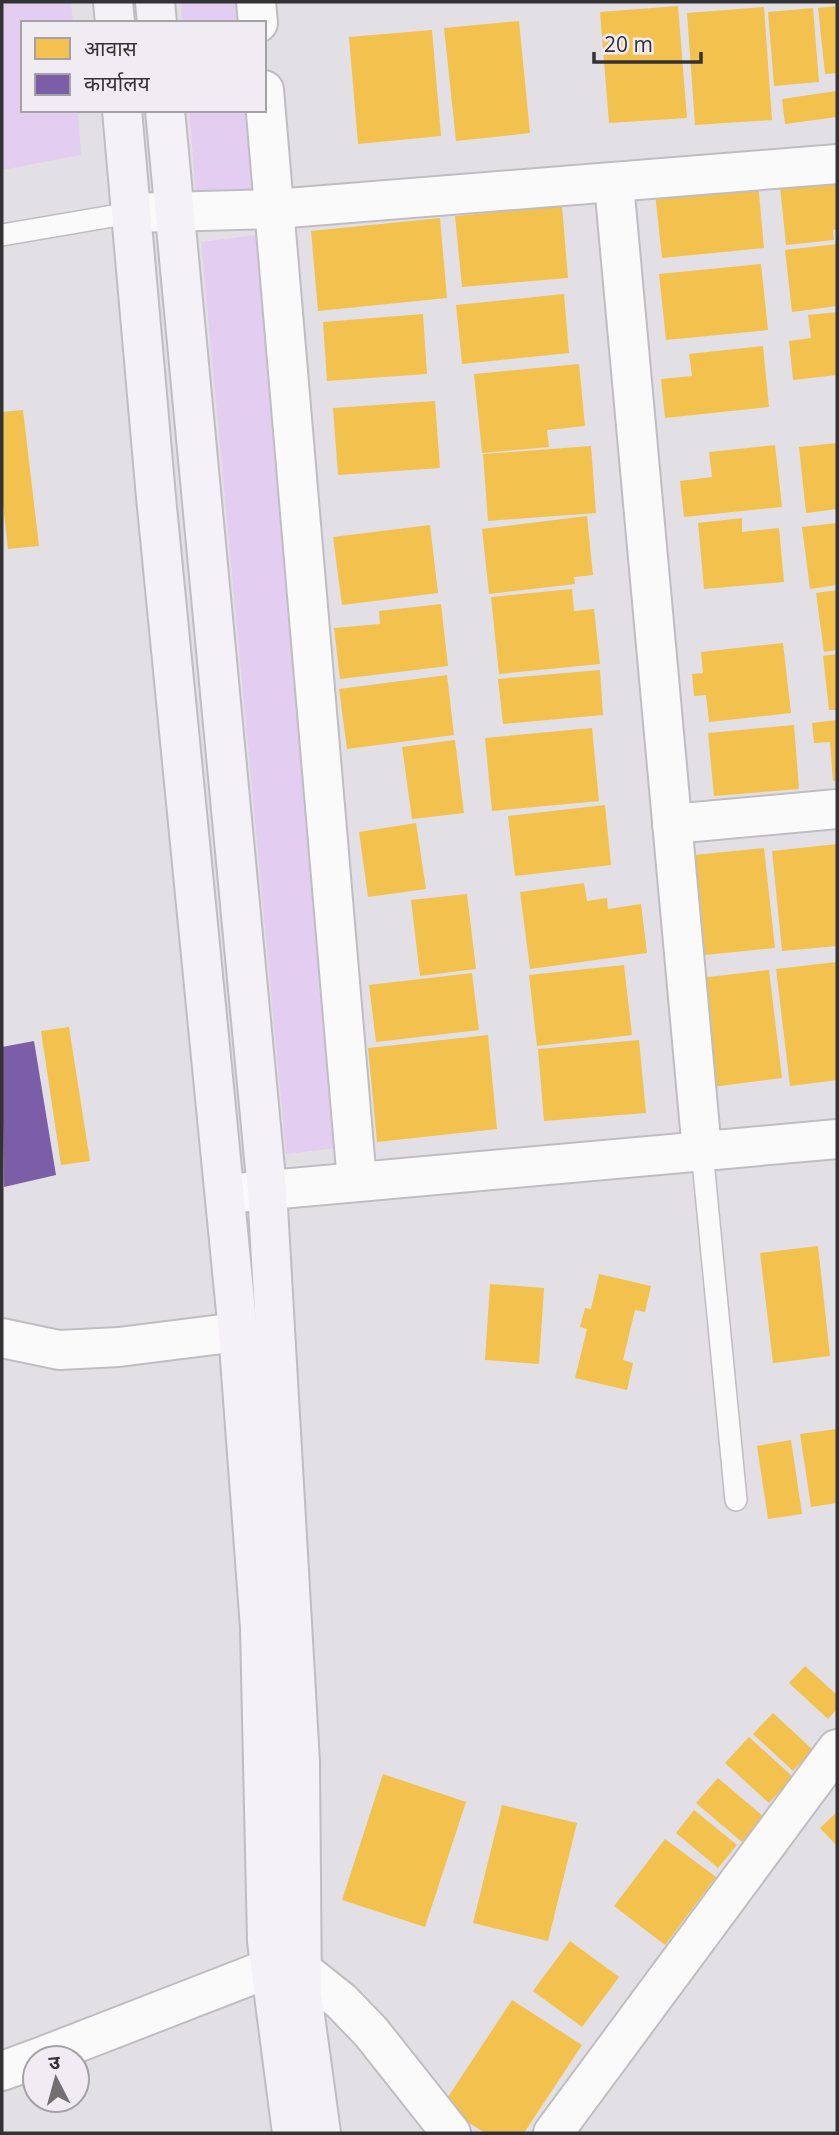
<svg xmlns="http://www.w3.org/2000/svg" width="839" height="2135" viewBox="0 0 839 2135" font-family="'Open Sans','Noto Sans Devanagari',sans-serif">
<rect width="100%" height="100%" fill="#e3e0e5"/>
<g fill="#e3cef1">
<path d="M2,2H71L73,23H23V110H78L81,155L2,170Z"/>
<path d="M181,2H243L245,23H182Z"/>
<path d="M189,110H252L259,199L197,208Z"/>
<path d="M263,234L338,1148L286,1154L201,242Z"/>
</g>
<g fill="#f2c14e">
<path d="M678,6L687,118L609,123L600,12Z"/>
<path d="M837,6V73L825,74L818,8Z"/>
<path d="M764,7L772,120L695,125L687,13Z"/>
<path d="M813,8L819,82L774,86L768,12Z"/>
<path d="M519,21L530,133L456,141L444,28Z"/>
<path d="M432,30L441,136L358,144L349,37Z"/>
<path d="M836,91L837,117L785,124L782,99Z"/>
<path d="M837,181V229L833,230L834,240L786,245L780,187Z"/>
<path d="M758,183L764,248L662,258L655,193Z"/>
<path d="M562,206L568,278L462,287L455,216Z"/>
<path d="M440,218L447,298L318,311L311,231Z"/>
<path d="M837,244V306L792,312L785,250Z"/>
<path d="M761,264L768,330L666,340L659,274Z"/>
<path d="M564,294L569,353L462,364L456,305Z"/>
<path d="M837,312V375L793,380L789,341L811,338L808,315Z"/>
<path d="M423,314L427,374L327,381L323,322Z"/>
<path d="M763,346L769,407L665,418L661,379L692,376L689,354Z"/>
<path d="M579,364L585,426L547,430L549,447L482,453L474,374Z"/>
<path d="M435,401L440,468L338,475L333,408Z"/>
<path d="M23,410L39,546L8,549L2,495V412Z"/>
<path d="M837,443V509L806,513L799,447Z"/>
<path d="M775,445L782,507L684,517L680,481L712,477L709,452Z"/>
<path d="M591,446L596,513L488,521L483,454Z"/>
<path d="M587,516L593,575L574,577L575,584L489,594L482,529Z"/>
<path d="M742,518V532L779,528L784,582L704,589L698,523Z"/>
<path d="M837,523V585L810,589L802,527Z"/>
<path d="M430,525L438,593L342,605L333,537Z"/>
<path d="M572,589L574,611L594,609L600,664L499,674L491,597Z"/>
<path d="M837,590V650L824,652L816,593Z"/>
<path d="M441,604L448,666L340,679L334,628L380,624L379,611Z"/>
<path d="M783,643L791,713L709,722L706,695L694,696L692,674L703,673L701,652Z"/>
<path d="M837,654V710H829L823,656Z"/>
<path d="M600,670L603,715L503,724L498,679Z"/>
<path d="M447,675L454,735L347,749L339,689Z"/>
<path d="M837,720V781H833L830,742L814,743L812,723Z"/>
<path d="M794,725L799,789L714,796L708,733Z"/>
<path d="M592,728L599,801L492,811L485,738Z"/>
<path d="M455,740L464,813L412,819L402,747Z"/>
<path d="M605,805L611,865L515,876L508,816Z"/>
<path d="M416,823L426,889L368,897L359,832Z"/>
<path d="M837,844V946L782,951L772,851Z"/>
<path d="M764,848L775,948L705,955L694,855Z"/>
<path d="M584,883L587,901L607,898L608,909L641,904L647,953L530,969L520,892Z"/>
<path d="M467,894L476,969L420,976L411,900Z"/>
<path d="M837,962V1080L790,1086L776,969Z"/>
<path d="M624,965L632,1035L537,1046L529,975Z"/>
<path d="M769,970L782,1078L712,1087L700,978Z"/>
<path d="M472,973L479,1030L376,1042L369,985Z"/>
<path d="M69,1027L90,1161L61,1165L41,1031Z"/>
<path d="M488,1035L497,1129L377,1142L368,1048Z"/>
<path d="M639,1040L646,1113L544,1121L538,1049Z"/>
<path d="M818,1246L830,1356L773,1363L760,1253Z"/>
<path d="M599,1274L651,1286L645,1312L635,1310L623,1360L633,1363L627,1390L575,1378L587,1329L580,1327L585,1308L591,1309Z"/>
<path d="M490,1284L544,1288L539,1364L485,1360Z"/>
<path d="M837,1429V1503L811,1507L800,1434Z"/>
<path d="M791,1440L802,1514L768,1519L757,1446Z"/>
<path d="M805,1666L837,1695V1709L828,1719L789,1683Z"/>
<path d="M773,1713L813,1750L793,1771L753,1734Z"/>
<path d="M749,1737L793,1777L769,1803L725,1763Z"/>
<path d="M383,1774L466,1802L425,1927L342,1900Z"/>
<path d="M718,1778L764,1817L742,1842L696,1803Z"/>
<path d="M502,1805L577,1823L548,1941L473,1923Z"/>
<path d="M694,1810L737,1845L718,1868L676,1833Z"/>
<path d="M837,1812V1846L820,1828Z"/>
<path d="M665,1839L716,1877L665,1945L614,1906Z"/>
<path d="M570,1941L619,1977L582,2027L533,1991Z"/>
<path d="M512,2000L582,2045L524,2133H485L442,2106Z"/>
</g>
<path fill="#7b5ea7" d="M34,1041L56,1175L4,1187L2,1047Z"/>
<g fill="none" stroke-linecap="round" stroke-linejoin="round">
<g stroke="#bfbdc1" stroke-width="24">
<g id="service">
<path d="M2,235L130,213"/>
<path d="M702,1151L736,1500"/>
</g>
</g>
<g stroke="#bfbdc1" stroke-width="42">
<g id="minor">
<path d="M256,2L258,23"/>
<path d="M264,90L357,1182"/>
<path d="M614,184L702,1151"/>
<path d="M130,213L275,209L837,164"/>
<path d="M672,824L837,809"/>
<path d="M2,1338L59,1350L119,1347L238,1332"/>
<path d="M38,2058L270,1968L302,1970L341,2001L371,2032L451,2133"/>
<path d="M2,2071L35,2059"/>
<path d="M553,2133L837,1749"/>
</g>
</g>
<g stroke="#bfbdc1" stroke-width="42">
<path id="tertiary" d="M225,1194L837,1139"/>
</g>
<g stroke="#bfbdc1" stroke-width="42">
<g id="secondary">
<path d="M113,2L115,23"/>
<path d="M155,2L157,23"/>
<path d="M122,110L156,497L238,1332L260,1628L267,1941L292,2133"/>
<path d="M165,110L267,1190L300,1762L302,1994L321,2133"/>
</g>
</g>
<use href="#service" stroke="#fbfafb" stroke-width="21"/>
<use href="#minor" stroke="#fbfafb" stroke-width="38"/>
<use href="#tertiary" stroke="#fbfafb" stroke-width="38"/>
<use href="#secondary" stroke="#f5f2f7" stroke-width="38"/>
</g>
<rect width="839" height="2135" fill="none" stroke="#333234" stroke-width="7"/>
<rect x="21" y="21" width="245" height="91" fill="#f1ecf4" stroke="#a5a2a7" stroke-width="2"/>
<rect x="35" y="38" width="35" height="21" fill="#f2c14e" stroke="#a5a2a7" stroke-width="2"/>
<text x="84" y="56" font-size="21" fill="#333234">आवास</text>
<rect x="35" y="74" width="35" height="21" fill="#7b5ea7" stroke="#a5a2a7" stroke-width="2"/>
<text x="84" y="91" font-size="21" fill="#333234">कार्यालय</text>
<g transform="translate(56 2079) rotate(354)"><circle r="33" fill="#f1ecf4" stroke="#a5a2a7" stroke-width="2"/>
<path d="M0-5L12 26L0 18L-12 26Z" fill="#716f72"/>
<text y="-10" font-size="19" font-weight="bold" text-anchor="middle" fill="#333234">उ</text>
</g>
<path d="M594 52v10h107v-10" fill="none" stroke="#333234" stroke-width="3.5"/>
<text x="604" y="52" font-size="21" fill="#333234" stroke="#f1ecf4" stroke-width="5" paint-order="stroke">20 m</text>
</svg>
